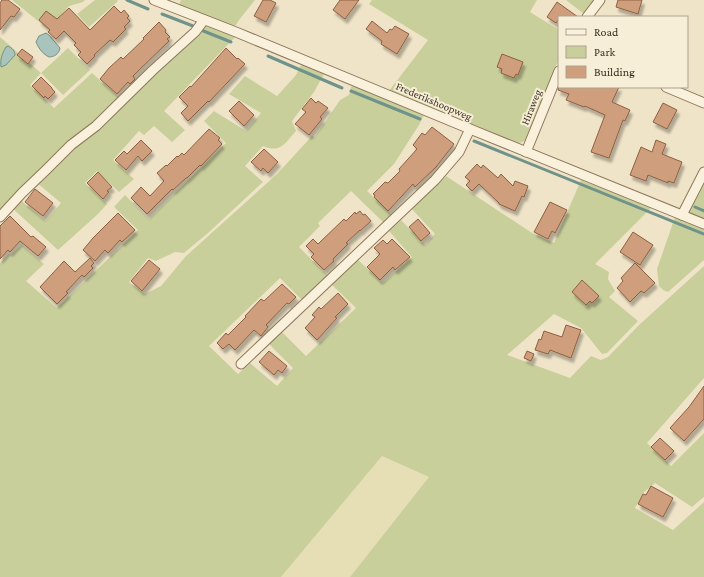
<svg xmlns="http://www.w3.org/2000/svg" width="704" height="577" viewBox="0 0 704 577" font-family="'Crimson Pro',serif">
<defs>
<filter id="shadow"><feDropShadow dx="2.5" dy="4.5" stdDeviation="1" flood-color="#0004"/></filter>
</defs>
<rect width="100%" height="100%" fill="#f0e4c8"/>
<path fill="#e6deb5" d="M382,456L429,477L350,577H281Z"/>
<g fill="#c9cf9b">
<path d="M12,0H85L83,2L69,6L48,29Z"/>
<path d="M95,0H118L117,2L89,27L77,14Z"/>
<path d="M181,0H255L239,20L236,25L233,26H230L179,5Z"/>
<path d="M372,0H537L530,12L559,30V59L527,138C524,142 521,143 517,143L389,91L428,40L369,4Z"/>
<path d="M566,0H594L584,14Z"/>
<path d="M204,25L236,36L164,111L185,130L172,142L154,126L144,135L139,131L113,160L134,179L119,192L97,171L85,183L107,204L98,214L58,250L11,207L19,199L46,221L61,203L36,182Z"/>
<path d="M0,37L41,73L68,48L90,70L63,95L41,73L30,85L54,108L92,73L121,99L0,214Z"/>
<path d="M301,65L324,74L314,92L292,121L296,131C286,142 281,154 263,146L245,166L263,182L208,233L184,253L175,252L156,261L148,258L129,282L145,294L161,286L186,256L277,174L312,136L315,137L340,100L349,95L351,87L354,86L424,115L419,125L394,164L367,191L392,215L384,223L351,191L318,223L320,226L299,247L329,277L303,301L280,278L209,346L238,374L250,363L277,386L293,368L269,344L282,332L306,356L356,308L330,283L357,259L383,283L412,257L389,231L401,220L425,245L435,234L411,208L446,176L532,233L554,243L581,180L651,208L595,264L609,272L608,279L615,291L609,297L638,321L607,353L602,354L581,328L554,314L507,355L570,378L591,356L601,360L608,357L639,325L704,266V378L647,443L671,466L704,433V497L692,507L655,483L644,492L635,508L673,530L704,502V577H350L429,477L382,456L281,577H0V263L9,254L11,255L22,245L44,264L26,281L57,308L138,230L114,207L125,195L149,219L226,143L204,121L214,111L246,131L261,113L229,94L245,76L277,96L296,75Z"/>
<path d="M704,176V220L690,213L689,209Z"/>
<path d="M675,217L704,229V260L668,292L663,290L659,286L657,269Z"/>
</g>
<g fill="#a9c4bc" stroke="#6f938a">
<path d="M46,33L49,35L60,48C59,54 54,57 49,57C43,54 39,49 36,42L39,36Z"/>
<path d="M8,46C12,48 15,51 15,55L6,65L1,67C0,59 2,54 6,47Z"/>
</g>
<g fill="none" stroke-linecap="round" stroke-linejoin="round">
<g stroke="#6f938a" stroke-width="3">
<path d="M127,0L148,9"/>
<path d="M162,14L193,26"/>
<path d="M201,30L231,42"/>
<path d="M268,56L342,88"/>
<path d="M351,91L420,119"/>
<path d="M474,141L704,234"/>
<path d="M695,207L704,211"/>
</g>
</g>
<g fill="#cf9f7d" stroke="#8d5f41" filter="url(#shadow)">
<path d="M2,0H8L20,9L14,17L11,16L0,30V3Z"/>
<path d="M263,0H270L276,3L266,22L254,16Z"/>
<path d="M340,0H359L345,19L333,10Z"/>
<path d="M618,0H642L638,14L616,7Z"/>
<path d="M557,2L578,17H559V19L556,23L547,17Z"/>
<path d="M114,6L121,13L124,10L129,16L127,18L130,21L124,27L126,29L113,42L110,40L94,55L95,56L87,64L78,55L81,52L74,45L76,43L64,31L56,39L48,32L50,30L39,20L46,11L57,19L69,8L90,30Z"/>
<path d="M372,21L387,33L390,29L392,30L395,26L409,34L397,54L381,44L382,41L366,29Z"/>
<path d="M159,22L166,30L165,32L170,37L167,39L169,41L133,76L135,79L130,84L128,82L117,94L100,79L109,68L121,57L123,59L144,39L143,38Z"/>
<path d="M226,48L237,59L238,58L245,64L209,102L208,101L188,121L181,113L188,106L179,97L190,86L191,87Z"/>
<path d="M22,49L33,57L28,64L17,55Z"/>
<path d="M502,54L523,62L518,75L516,74L514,78L501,73L502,69L497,67Z"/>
<path d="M41,77L52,88V89L55,92L48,99L45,96L44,98L32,86Z"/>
<path d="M559,87H619L612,102L630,110L625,121L623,120L609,158L591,152L605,115L585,106L584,107L566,100L569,94L558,90Z"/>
<path d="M311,98L316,103L318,101L328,108L320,117L322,119L309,135L295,124L306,112L302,109Z"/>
<path d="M239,101L254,115L244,126L229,111Z"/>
<path d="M663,103L677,110L667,129L653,122Z"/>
<path d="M432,127L454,144L436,167L415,187L413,184L388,211L374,197L375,195L373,194L385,182L388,183L400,171L399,169L417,149L413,145L422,133L425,135Z"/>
<path d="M209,129L220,138L218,140L222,144L201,166L200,165L187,178H186L173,190L172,189L147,214L131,198L141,187L150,196L164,181L157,173L166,165L167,166L177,156L178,157L182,153L184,155Z"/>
<path d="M141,140L152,151L142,161L138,156L126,170L115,160L124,151L127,154Z"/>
<path d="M656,140L666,144L662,154L682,162L674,183L668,181V183L648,175L646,181L630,175L641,147L652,152Z"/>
<path d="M264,149L278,162L268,173L263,168L261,171L251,162Z"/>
<path d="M477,164L481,168L483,165L498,178L501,174L513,186L515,181L528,186L524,197L522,196L515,211L499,204V203L479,184L472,191L466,185L470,181L465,177Z"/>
<path d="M98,172L112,187L107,191L109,192L103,199L87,183Z"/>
<path d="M35,189L53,203L43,216L25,202Z"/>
<path d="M550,202L567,210L555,233L552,231L548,239L534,232Z"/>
<path d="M360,211L363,215L365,214L371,221L360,231V230L346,243L348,244L333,259L334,261L324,270L311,257L314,254L306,246L313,239L318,244L344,219L346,221L355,212L356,214Z"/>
<path d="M118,213L135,230L122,242L120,240L108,253L105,250L95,261L83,250L93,238Z"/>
<path d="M10,216L31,237L33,236L46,247L38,256L20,241L10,252L8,250L0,259V226Z"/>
<path d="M418,219L430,233L421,241L409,227Z"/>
<path d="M633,232L653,245L640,265L620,252Z"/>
<path d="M392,239L410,257L395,270L393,267L380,280L367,267L380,254L374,248L383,240L387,244Z"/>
<path d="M90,258L94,263L91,266L93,268L84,277L82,275L66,292L68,293L57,304L40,287L64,261L75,272Z"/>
<path d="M149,260L160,269L142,291L131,281Z"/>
<path d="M635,263L655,283L644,293L641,291L630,302L617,288L623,281L621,278Z"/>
<path d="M582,280L599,296L592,303L590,301L586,305L572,292Z"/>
<path d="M282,284L296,297L289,304L287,303L266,325L268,327L261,336L254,330L235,350L229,344L223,349L217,343L226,333L228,335L246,317L245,316L261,299L264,301Z"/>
<path d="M338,293L348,304L335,317L337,318L317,340L305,328L315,317L312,315L319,307L321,309Z"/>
<path d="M566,325L581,330L571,358L550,350L548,354L535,350L539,339L541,340L544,331L562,337Z"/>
<path d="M269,351L287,366L282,373L278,370L274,375L259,362Z"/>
<path d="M527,351L534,354L531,361L524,358Z"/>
<path d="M704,386V419L684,441L670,428L689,407Z"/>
<path d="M660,438L674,451L665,460L651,447Z"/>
<path d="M651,486L673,498L663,517L638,504L643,494L646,495Z"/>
</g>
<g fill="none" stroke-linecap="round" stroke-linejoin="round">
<g stroke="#8d765c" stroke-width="11">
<g id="street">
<path d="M154,0L236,32L470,129L704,224"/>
<path d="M587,17L600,0"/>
<path d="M666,87L704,103"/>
<path d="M526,152L559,71"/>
<path d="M682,215L704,172"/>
<path d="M0,217L22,193L46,170L71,145L96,126L153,70L195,32L204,20"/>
<path d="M241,364L435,180L459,152L470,129"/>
</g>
</g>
<use href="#street" stroke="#faf1dc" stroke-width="9"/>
</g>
<g text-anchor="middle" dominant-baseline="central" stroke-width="4" stroke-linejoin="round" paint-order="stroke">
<g font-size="11" fill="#3d2e20" stroke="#f7eed8">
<text transform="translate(434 101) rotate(23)">Frederikshoopweg</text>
<text transform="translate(531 107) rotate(-68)">Hiraweg</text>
</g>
</g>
<rect x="558" y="16" width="130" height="72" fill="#f7eed8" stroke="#ada18e"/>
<rect x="566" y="29" width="20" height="6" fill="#faf1dc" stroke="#ada18e"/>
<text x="594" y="36" font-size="12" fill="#3d2e20">Road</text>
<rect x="566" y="46" width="20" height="12" fill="#c9cf9b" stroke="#ada18e"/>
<text x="594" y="56" font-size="12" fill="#3d2e20">Park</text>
<rect x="566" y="66" width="20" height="12" fill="#cf9f7d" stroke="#ada18e"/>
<text x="594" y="76" font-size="12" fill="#3d2e20">Building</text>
</svg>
